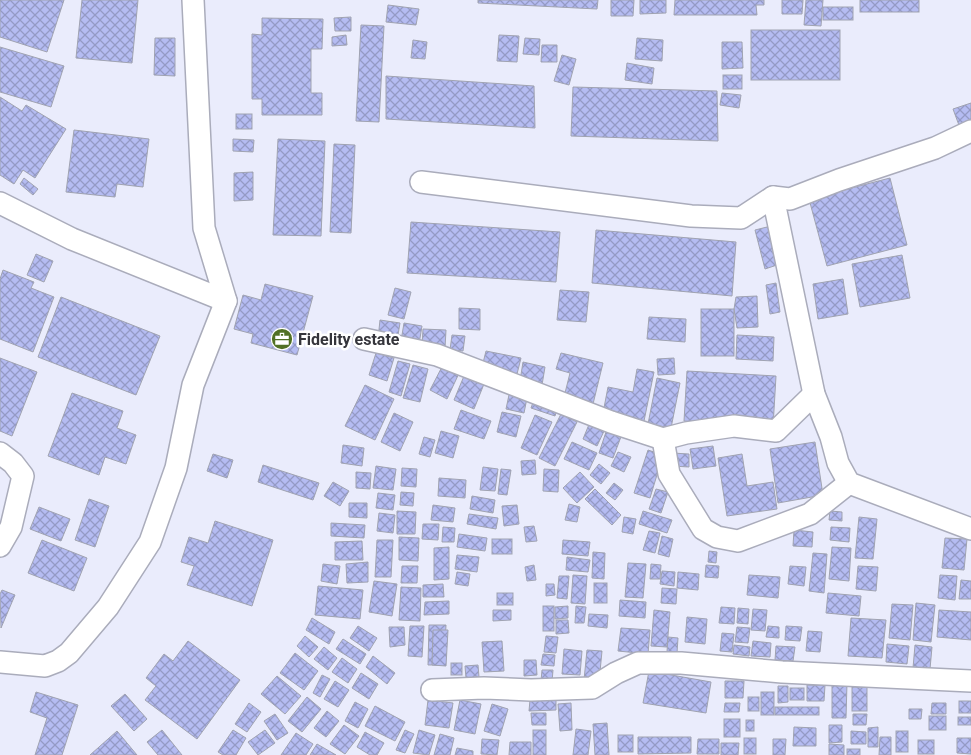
<svg xmlns="http://www.w3.org/2000/svg" width="971" height="755" viewBox="0 0 971 755" font-family="Roboto,sans-serif">
<defs>
<pattern id="building-cross-hatch" width="8" height="8" patternUnits="userSpaceOnUse" patternTransform="scale(1.25)"><rect width="8" height="8" fill="#b5bcf2"/><path d="M0 0l8 8M0 8l8-8" fill="none" stroke="#949ac5"/></pattern>
</defs>
<rect width="100%" height="100%" fill="#eaecfc"/>
<g fill="url(#building-cross-hatch)" stroke="#a0a3b1">
<path d="M0,0H64L47,52L0,37Z"/>
<path d="M82,0H138L132,63L76,58Z"/>
<path d="M478,0H598L597,9L478,3Z"/>
<path d="M611,0H634L633,16H611Z"/>
<path d="M640,0H666V13L640,14Z"/>
<path d="M675,0H764V5H756L757,15H674Z"/>
<path d="M782,0H803L802,14H782Z"/>
<path d="M806,0H823L821,26L804,25Z"/>
<rect x="860" y="0" width="59" height="12"/>
<path d="M388,5L419,9L416,25L386,22Z"/>
<rect x="823" y="7" width="30" height="13"/>
<path d="M351,17V31H335L334,18Z"/>
<path d="M262,18L323,19L322,49H311V93H322V115H262V99H252V34L262,35Z"/>
<path d="M361,25L384,26L379,122L356,121Z"/>
<rect x="751" y="30" width="89" height="50"/>
<path d="M346,35L347,45L332,46V37Z"/>
<path d="M499,35L519,36L517,62L497,61Z"/>
<path d="M155,38H175V76L154,75Z"/>
<path d="M525,38L540,39L539,55L523,54Z"/>
<path d="M637,38L663,40L662,61L635,59Z"/>
<path d="M413,40L427,42L425,59L411,58Z"/>
<path d="M722,42H742L743,68L722,69Z"/>
<path d="M542,45H557V62H541Z"/>
<path d="M0,47L64,66L51,107L0,92Z"/>
<path d="M562,55L576,59L569,85L554,81Z"/>
<path d="M627,63L654,68L652,84L625,80Z"/>
<rect x="723" y="75" width="19" height="14"/>
<path d="M386,76L534,86L535,128L386,119Z"/>
<path d="M573,87L717,91L718,141L571,136Z"/>
<path d="M722,93L741,95L739,108L720,105Z"/>
<path d="M0,97L22,111L26,105L66,129L35,178L23,170L14,184L0,175Z"/>
<path d="M971,103V124L960,128L953,109Z"/>
<rect x="236" y="114" width="16" height="15"/>
<path d="M74,130L149,139L143,187L117,184L115,197L66,192Z"/>
<path d="M233,139L254,140L253,152L233,151Z"/>
<path d="M278,139L325,141L321,236L273,235Z"/>
<path d="M334,144L355,145L351,233L330,232Z"/>
<path d="M253,172V200L234,201V173Z"/>
<path d="M24,178L38,189L33,195L20,184Z"/>
<path d="M890,178L907,245L827,266L809,199Z"/>
<path d="M411,222L560,232L556,282L407,273Z"/>
<path d="M771,226L780,264L765,269L755,230Z"/>
<path d="M596,230L736,242L732,296L592,283Z"/>
<path d="M36,254L53,261L44,282L27,275Z"/>
<path d="M902,255L910,298L860,307L852,264Z"/>
<path d="M3,270L34,282L31,288L54,297L33,352L0,339V279Z"/>
<path d="M843,279L848,314L818,319L813,284Z"/>
<path d="M776,283L780,312L770,314L766,285Z"/>
<path d="M265,284L313,296L297,355L251,343L253,334L234,329L243,295L261,300Z"/>
<path d="M395,288L411,292L404,319L388,315Z"/>
<path d="M560,290L589,292L586,322L557,320Z"/>
<path d="M757,296L758,327L737,328L734,309L736,297Z"/>
<path d="M61,297L160,336L136,395L38,357Z"/>
<path d="M459,308L480,309V330L459,329Z"/>
<rect x="701" y="309" width="33" height="47"/>
<path d="M649,317L686,319L685,342L647,339Z"/>
<path d="M380,320L400,323L397,341L378,339Z"/>
<path d="M404,323L422,326L419,344L401,341Z"/>
<path d="M423,329L446,330L445,348L422,346Z"/>
<path d="M452,335L465,336L463,351L450,350Z"/>
<path d="M737,335L774,337L773,361L736,359Z"/>
<path d="M486,351L521,358L517,374L482,367Z"/>
<path d="M376,353L394,358L387,381L369,375Z"/>
<path d="M561,353L603,363L593,404L564,397L570,373L556,369Z"/>
<path d="M0,358L37,372L12,436L0,431Z"/>
<path d="M674,358L675,374L658,375L657,359Z"/>
<path d="M398,361L410,364L401,396L389,392Z"/>
<path d="M445,361L461,369L447,399L430,390Z"/>
<path d="M523,362L545,367L542,385L520,381Z"/>
<path d="M413,365L428,369L420,402L403,398Z"/>
<path d="M637,369L654,372L644,421L603,413L608,387L633,392Z"/>
<path d="M687,371L776,376L773,427L684,421Z"/>
<path d="M464,376L484,384L474,409L454,400Z"/>
<path d="M657,378L680,383L671,428L648,424Z"/>
<path d="M365,385L394,399L375,440L345,426Z"/>
<path d="M510,390L528,393L524,413L506,409Z"/>
<path d="M72,393L123,411L117,428L136,435L126,464L105,457L99,475L48,456Z"/>
<path d="M535,397L559,404L555,416L531,408Z"/>
<path d="M461,410L491,421L484,439L454,429Z"/>
<path d="M502,412L521,416L516,437L497,432Z"/>
<path d="M394,413L413,422L400,451L381,442Z"/>
<path d="M561,414L577,422L555,466L539,458Z"/>
<path d="M535,415L552,422L537,455L521,448Z"/>
<path d="M590,422L605,429L597,446L583,439Z"/>
<path d="M607,429L622,434L613,458L599,453Z"/>
<path d="M441,431L459,436L453,458L435,453Z"/>
<path d="M424,437L435,440L430,457L419,454Z"/>
<path d="M572,442L597,453L589,470L564,459Z"/>
<path d="M815,442L823,495L778,503L770,449Z"/>
<path d="M343,445L364,448L362,466L341,463Z"/>
<path d="M713,446L716,466L693,469L690,449Z"/>
<path d="M648,450L663,455L650,498L634,493Z"/>
<path d="M618,452L631,457L624,472L611,466Z"/>
<path d="M672,453L689,454V467L672,466Z"/>
<path d="M213,454L233,460L227,478L207,471Z"/>
<path d="M742,454L747,486L773,482L777,509L727,516L718,458Z"/>
<path d="M535,460L536,474L522,475L521,461Z"/>
<path d="M599,464L610,473L601,484L590,475Z"/>
<path d="M263,465L319,483L313,500L258,482Z"/>
<path d="M376,466L396,469L393,490L373,488Z"/>
<path d="M483,467L498,469L495,491L480,490Z"/>
<path d="M402,468L417,469L416,487L401,486Z"/>
<path d="M501,469L511,470L507,495L498,494Z"/>
<path d="M544,469L559,470L558,492L543,491Z"/>
<path d="M356,472L371,473L370,489L356,488Z"/>
<path d="M580,472L594,487L577,503L563,488Z"/>
<path d="M439,478L466,480L465,498L438,496Z"/>
<path d="M333,482L349,491L340,506L324,496Z"/>
<path d="M614,483L623,490L615,500L606,493Z"/>
<path d="M595,489L621,515L612,525L585,499Z"/>
<path d="M656,489L668,492L661,513L649,509Z"/>
<path d="M401,492L414,493L413,506L400,505Z"/>
<path d="M378,493L395,495L393,510L376,508Z"/>
<path d="M472,496L495,500L493,513L470,509Z"/>
<path d="M89,499L109,506L95,547L75,540Z"/>
<path d="M349,503H367V518L349,517Z"/>
<path d="M569,504L580,507L577,522L565,520Z"/>
<path d="M433,505L455,508L453,522L431,520Z"/>
<path d="M517,505L519,524L504,526L502,506Z"/>
<path d="M39,507L70,519L61,541L30,529Z"/>
<path d="M397,511L416,512L415,534H397Z"/>
<path d="M643,511L672,520L667,533L639,524Z"/>
<path d="M830,511L842,512V521L829,520Z"/>
<path d="M379,513L395,515L393,533L377,531Z"/>
<path d="M469,514L498,518L496,529L467,524Z"/>
<path d="M624,517L636,519L633,534L622,532Z"/>
<path d="M859,517L877,519L873,559L855,558Z"/>
<path d="M215,521L273,540L252,606L187,585L194,566L181,562L189,537L208,543Z"/>
<path d="M331,523L365,525L364,538L331,536Z"/>
<path d="M423,524H439L438,540L422,539Z"/>
<path d="M534,526L537,541L526,542L524,527Z"/>
<path d="M443,527L455,528L454,542H442Z"/>
<path d="M831,527L850,528L849,542L830,540Z"/>
<path d="M794,530L813,532L812,547L793,546Z"/>
<path d="M649,531L660,533L655,553L643,550Z"/>
<path d="M459,534L487,538L485,551L457,547Z"/>
<path d="M662,536L673,539L669,557L658,554Z"/>
<path d="M399,537L419,538L418,561L399,560Z"/>
<path d="M945,538L967,539L964,570L942,568Z"/>
<rect x="492" y="539" width="20" height="15"/>
<path d="M42,540L87,558L74,591L28,573Z"/>
<path d="M377,540H393L391,577H375Z"/>
<path d="M563,540L590,542L588,556L562,554Z"/>
<path d="M362,541L363,560H335V542Z"/>
<path d="M449,547V579L434,580V548Z"/>
<path d="M832,547L851,548L849,581L829,579Z"/>
<path d="M709,551L717,552L716,563L708,562Z"/>
<path d="M593,552L605,553L604,579L592,578Z"/>
<path d="M813,553L827,554L824,593L809,591Z"/>
<path d="M457,555L479,557L477,572L455,569Z"/>
<path d="M567,557L590,560L588,572L566,570Z"/>
<path d="M368,562V582L347,583L346,564Z"/>
<path d="M628,563L646,564L643,598L625,597Z"/>
<path d="M323,564L340,566L337,584L321,581Z"/>
<path d="M651,564L661,565L660,579H650Z"/>
<path d="M534,565L536,580L527,581L525,567Z"/>
<path d="M706,565L719,566L718,578L705,577Z"/>
<path d="M402,566H418L417,583H401Z"/>
<path d="M790,566L806,567L804,586L788,584Z"/>
<path d="M858,566L878,567L876,591L856,589Z"/>
<path d="M662,571L675,572L674,586L660,584Z"/>
<path d="M457,572L470,574L468,586L455,584Z"/>
<path d="M678,572L699,574L698,590L677,588Z"/>
<path d="M573,575L587,576L585,604L571,603Z"/>
<path d="M749,575L780,577L778,598L747,595Z"/>
<path d="M940,575L957,576L955,600L938,598Z"/>
<path d="M559,576H569L567,599L557,598Z"/>
<path d="M961,580L971,581V599H959Z"/>
<path d="M374,581L397,584L392,616L369,612Z"/>
<rect x="594" y="583" width="13" height="20"/>
<path d="M443,584L444,597H423V585Z"/>
<path d="M546,584H554L555,595L546,596Z"/>
<path d="M318,586L363,590L360,619L315,615Z"/>
<path d="M401,587L421,588L420,621L399,620Z"/>
<path d="M662,588L677,589L676,604L661,603Z"/>
<path d="M2,590L15,595L1,628L0,594Z"/>
<rect x="497" y="593" width="16" height="12"/>
<path d="M828,593L861,596L859,616L826,613Z"/>
<path d="M620,600L646,602L645,618L619,616Z"/>
<path d="M449,601V614L424,615L425,602Z"/>
<path d="M916,603L935,605L931,642L913,640Z"/>
<path d="M892,604L913,605L910,640L889,638Z"/>
<rect x="543" y="606" width="11" height="25"/>
<path d="M568,606V618L555,619V607Z"/>
<path d="M576,606L586,607L584,623H575Z"/>
<path d="M721,607L735,608L734,624L719,623Z"/>
<path d="M738,608L749,609L748,624L737,623Z"/>
<path d="M753,609L767,610L765,631L751,630Z"/>
<path d="M493,610H511V620L493,621Z"/>
<path d="M654,610L670,612L667,647L651,646Z"/>
<path d="M939,610L971,612V640L937,637Z"/>
<path d="M589,614L608,615L607,628L588,626Z"/>
<path d="M687,617L707,619L705,644L685,642Z"/>
<path d="M312,618L335,632L329,644L306,630Z"/>
<path d="M851,618L886,620L882,658L848,656Z"/>
<path d="M556,620H568L569,633L556,634Z"/>
<path d="M429,625H446L444,665H428Z"/>
<path d="M358,626L377,638L369,651L350,638Z"/>
<path d="M410,626H424L422,657L408,656Z"/>
<path d="M768,626L779,627V638L766,637Z"/>
<path d="M786,626L802,627L800,641L785,640Z"/>
<path d="M389,627H404L405,645L390,647Z"/>
<path d="M737,627L750,628L748,643L735,642Z"/>
<path d="M621,628L650,630L648,654L618,651Z"/>
<path d="M433,630H448L446,666L432,665Z"/>
<path d="M808,631L822,632L820,652L806,651Z"/>
<path d="M722,633L734,634L732,652L720,651Z"/>
<path d="M305,636L318,647L309,657L297,646Z"/>
<path d="M546,636L558,637L556,653L544,652Z"/>
<path d="M668,637L678,638L677,653L667,652Z"/>
<path d="M343,639L366,654L360,664L336,649Z"/>
<path d="M188,641L240,680L197,739L145,700L156,686L146,678L164,654L173,661Z"/>
<path d="M502,641L504,671L484,672L482,642Z"/>
<path d="M753,641L771,643L770,657L751,656Z"/>
<path d="M887,644L909,646L907,664L886,662Z"/>
<path d="M734,645L750,647L749,656L733,654Z"/>
<path d="M915,645L932,647L930,669L913,668Z"/>
<path d="M776,646L795,647L793,661L775,660Z"/>
<path d="M324,647L337,658L328,670L314,659Z"/>
<path d="M564,649L582,651L580,675L562,674Z"/>
<path d="M587,650L602,651L599,682L584,680Z"/>
<path d="M295,653L318,671L304,690L280,673Z"/>
<path d="M543,654L555,655L554,666L541,665Z"/>
<path d="M373,656L395,673L387,684L366,667Z"/>
<path d="M342,658L357,669L348,683L332,672Z"/>
<path d="M524,660H536L537,675L524,676Z"/>
<rect x="451" y="663" width="11" height="12"/>
<path d="M478,665L479,677L466,678L465,666Z"/>
<path d="M542,670H553L552,682L541,681Z"/>
<path d="M649,671L711,682L706,713L643,703Z"/>
<path d="M361,673L378,684L369,699L352,688Z"/>
<path d="M322,675L330,679L320,697L313,693Z"/>
<path d="M277,676L301,696L285,714L261,694Z"/>
<path d="M335,681L349,690L338,707L324,699Z"/>
<path d="M725,681H744L743,698H725Z"/>
<path d="M847,683L846,718H832V684Z"/>
<path d="M807,685H825L824,701H807Z"/>
<path d="M778,686H788V702L778,703Z"/>
<rect x="852" y="687" width="15" height="24"/>
<rect x="790" y="688" width="14" height="12"/>
<path d="M36,692L78,705L62,755H35L47,718L30,712Z"/>
<rect x="761" y="692" width="13" height="23"/>
<path d="M125,694L147,719L134,731L111,706Z"/>
<path d="M307,697L321,709L302,732L288,721Z"/>
<rect x="748" y="697" width="11" height="14"/>
<path d="M428,700L453,703L449,728L425,725Z"/>
<path d="M460,700L481,704L475,734L454,730Z"/>
<path d="M530,700H556V710L529,711Z"/>
<rect x="959" y="701" width="12" height="12"/>
<path d="M355,702L368,709L358,728L345,721Z"/>
<path d="M249,703L261,712L247,732L235,724Z"/>
<path d="M571,703L572,730L560,731L558,704Z"/>
<path d="M725,703H740L739,712H724Z"/>
<path d="M932,703H946V714H931Z"/>
<path d="M492,704L508,709L500,736L484,731Z"/>
<path d="M375,706L405,722L395,741L365,726Z"/>
<rect x="775" y="707" width="44" height="8"/>
<path d="M909,709H922L921,719H909Z"/>
<path d="M327,711L339,721L326,737L314,728Z"/>
<path d="M531,713H546V725H532Z"/>
<path d="M275,714L288,733L277,740L264,721Z"/>
<path d="M853,714H867L866,725H853Z"/>
<rect x="929" y="716" width="17" height="14"/>
<rect x="958" y="717" width="13" height="8"/>
<rect x="724" y="719" width="16" height="18"/>
<rect x="746" y="720" width="8" height="11"/>
<path d="M607,723L609,755H595L593,724Z"/>
<path d="M344,725L359,736L345,754L330,744Z"/>
<path d="M829,725H842V742L829,743Z"/>
<path d="M794,727L816,728V746H793Z"/>
<path d="M878,727V747H868V728Z"/>
<path d="M576,729L591,731L588,755H573Z"/>
<path d="M162,730L182,755H158L147,742Z"/>
<path d="M233,730L246,738L236,755H223L218,752Z"/>
<path d="M265,730L275,743L258,755L248,742Z"/>
<path d="M405,730L414,734L405,753L396,750Z"/>
<path d="M419,730L435,735L429,755L413,753Z"/>
<rect x="533" y="730" width="13" height="25"/>
<path d="M117,731L137,755H90Z"/>
<path d="M851,731L866,732V744H851Z"/>
<rect x="896" y="731" width="12" height="21"/>
<path d="M365,732L384,743L377,755H370L357,747Z"/>
<path d="M296,733L313,744L306,755H281Z"/>
<path d="M440,734L454,738L450,755H434Z"/>
<rect x="618" y="735" width="15" height="17"/>
<path d="M638,737H691V753L638,754Z"/>
<path d="M880,737H891V755H879Z"/>
<rect x="744" y="738" width="12" height="16"/>
<path d="M957,738H971V754L957,753Z"/>
<path d="M482,739L499,740L497,755L481,754Z"/>
<path d="M698,739H719V754H697Z"/>
<path d="M773,739H786L785,755H773Z"/>
<rect x="918" y="740" width="16" height="14"/>
<path d="M510,742H531V755H509Z"/>
<path d="M721,743H739L738,755H721Z"/>
<path d="M317,744L336,755H310Z"/>
<path d="M829,744L844,745V755H829Z"/>
<path d="M457,748L473,751V755H455Z"/>
<rect x="847" y="749" width="13" height="6"/>
</g>
<g fill="none" stroke-linecap="round" stroke-linejoin="round">
<g stroke="#aaacbb" stroke-width="24">
<g id="street">
<path d="M421,182L691,216L741,218L773,197L790,199L839,180L935,148L971,131"/>
<path d="M773,197L814,394L831,437L838,463L849,483L971,529"/>
<path d="M0,203L72,239L226,301"/>
<path d="M364,339L437,355L611,422L663,439L686,433L734,426L776,431L814,394"/>
<path d="M663,439L669,474L703,529L717,537L738,541L810,514L849,483"/>
<path d="M0,453L13,463L23,476L11,527L0,546"/>
<path d="M0,662L45,666L58,661L69,653L108,607L150,542L176,468L193,385L226,301L204,228L193,0"/>
<path d="M432,690L484,688L531,690L592,688L616,673L638,663H681L782,672L971,681"/>
</g>
</g>
<use href="#street" stroke="#fff" stroke-width="21"/>
</g>
<defs>
<g id="office-disc" transform="scale(1.125)"><circle r="9.5" fill="#517025" stroke="#fff"/><path d="M-6-3h4V-5.5h4V-3h4V5H-6ZM-1-4.5V-3h2v-1.5ZM-6 0V1H6V0Z" fill="#fff"/></g>
</defs>
<g fill-rule="evenodd">
<use href="#office-disc" x="282" y="339"/>
</g>
<g text-anchor="middle" dominant-baseline="central" stroke-width="5" stroke-linejoin="round" paint-order="stroke">
<g font-size="16" font-weight="bold" fill="#35353b" stroke="#fff" text-anchor="start">
<text x="298" y="339">Fidelity estate</text>
</g>
</g>
</svg>
